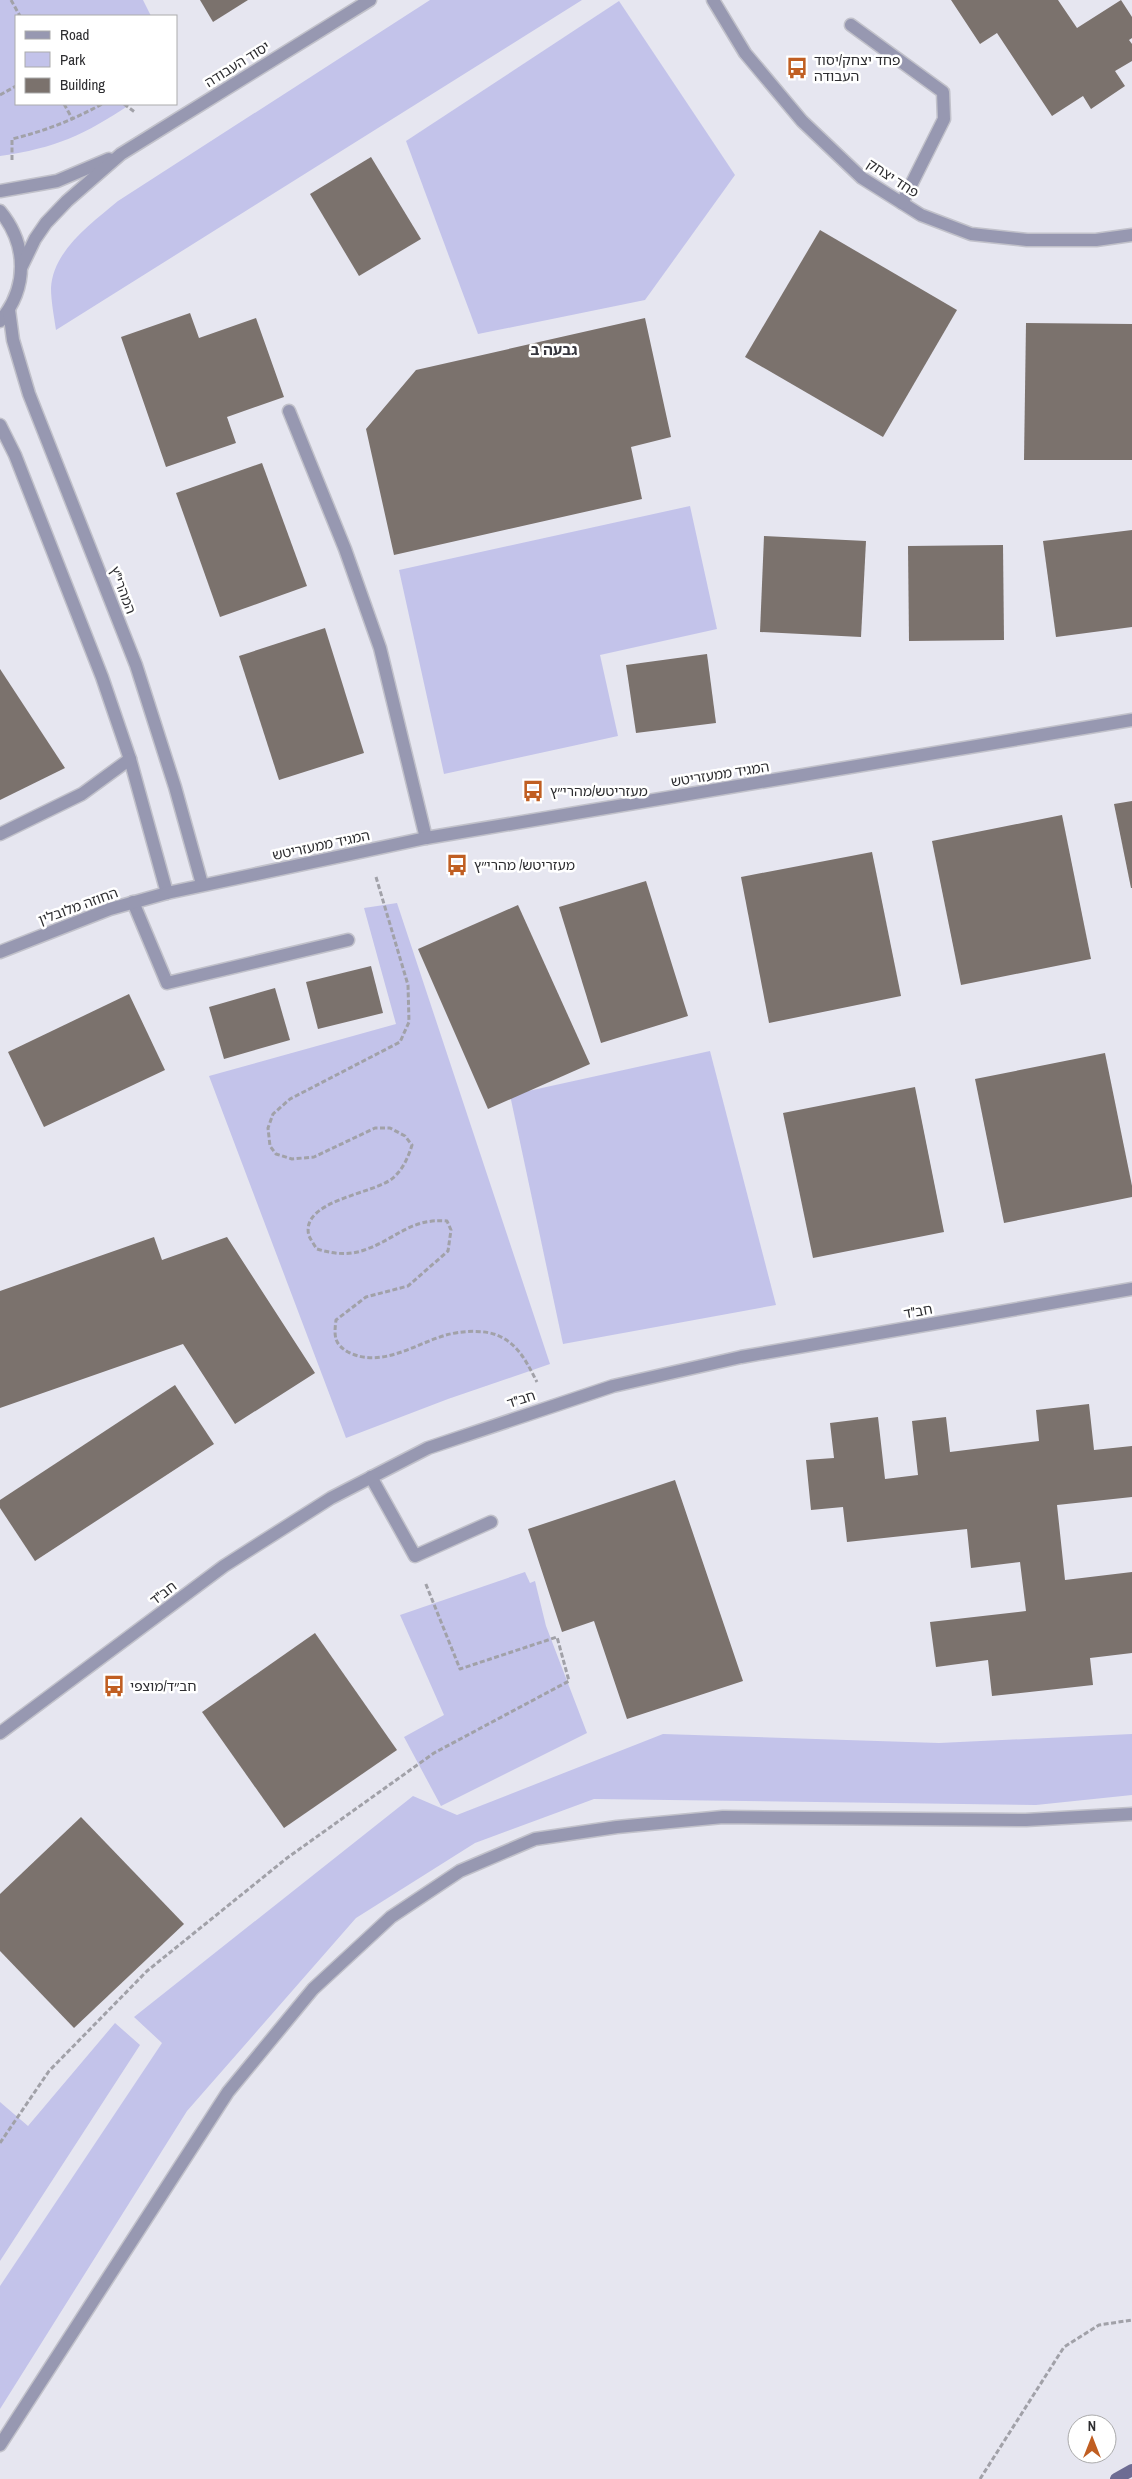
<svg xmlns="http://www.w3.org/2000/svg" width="1132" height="2479" viewBox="0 0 1132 2479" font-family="'Archivo Narrow','Noto Sans Hebrew',sans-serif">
<rect width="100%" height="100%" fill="#e6e6f0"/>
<g fill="#c3c3ea">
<path d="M0,0H143L151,16H16V104H131C84,135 56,148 0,156Z"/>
<path d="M430,0H582L56,330C54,316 51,301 51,288C53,250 92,223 118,201Z"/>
<path d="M619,1L735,175L645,300L478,334L406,141Z"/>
<path d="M690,506L717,629L600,655L618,736L444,774L399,570Z"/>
<path d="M397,903L550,1364L448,1399L346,1438L209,1076L396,1024L364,908Z"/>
<path d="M710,1051L776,1305L563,1344L510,1095Z"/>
<path d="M525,1572L530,1583L535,1581L546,1626L587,1733L441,1806L404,1737L444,1715L400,1615Z"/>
<path d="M663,1734L939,1743L1132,1734V1795L1036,1805L594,1799L475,1843L356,1918L187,2111L0,2409V2286L162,2043L134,2017L413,1796L457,1815Z"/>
<path d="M115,2023L140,2045L0,2261V2102L28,2126Z"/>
</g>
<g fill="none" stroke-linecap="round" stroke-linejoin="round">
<path stroke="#6d6c93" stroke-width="12" d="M1116,2479L1132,2470"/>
</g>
<g fill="#7b726d">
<path d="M200,0H248L213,22Z"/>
<path d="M951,0H1058L1077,28L1121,0L1132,17V38L1129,40L1132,44V61L1115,71L1125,86L1091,109L1083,96L1052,116L997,33L980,44Z"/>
<path d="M371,157L421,239L359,276L310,194Z"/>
<path d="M820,230L957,310L883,437L745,357Z"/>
<path d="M190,313L199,338L256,318L284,397L227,417L236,443L166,467L121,337Z"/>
<path d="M645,318L671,437L631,447L642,499L394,555L366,429L416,370Z"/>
<path d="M1026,323L1132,324V460H1024Z"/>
<path d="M262,463L307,586L220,617L176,493Z"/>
<path d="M1132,530V627L1056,637L1043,541Z"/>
<path d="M764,536L866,541L861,637L760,632Z"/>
<path d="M1003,545L1004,640L909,641L908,546Z"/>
<path d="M325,628L364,753L279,780L239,656Z"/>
<path d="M707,654L716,723L636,733L626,665Z"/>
<path d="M0,669L65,768L0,800Z"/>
<path d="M1132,801V888H1131L1114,804Z"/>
<path d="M1062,815L1091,959L961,985L932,841Z"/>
<path d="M872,852L901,996L769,1023L741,877Z"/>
<path d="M646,881L688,1016L601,1043L559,907Z"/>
<path d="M518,905L590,1064L488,1109L418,949Z"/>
<path d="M371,966L383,1013L318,1029L306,982Z"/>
<path d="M275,988L290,1040L224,1059L209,1007Z"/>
<path d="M129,994L165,1070L44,1127L8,1052Z"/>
<path d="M1105,1053L1132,1186V1197L1004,1223L975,1079Z"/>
<path d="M915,1087L944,1232L813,1258L783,1113Z"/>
<path d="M154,1237L162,1260L227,1237L315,1373L235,1424L183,1344L0,1408V1291Z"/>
<path d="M175,1385L214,1444L35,1561L0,1508V1500Z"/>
<path d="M1089,1404L1094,1450L1132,1446V1497L1057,1505L1065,1580L1132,1572V1653L1090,1658L1093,1685L992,1696L988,1660L936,1667L930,1622L1026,1611L1020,1562L971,1568L967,1529L847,1542L843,1507L811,1510L806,1460L834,1458L830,1423L878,1417L885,1479L918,1475L912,1421L946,1417L950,1452L1039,1441L1036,1410Z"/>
<path d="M675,1480L743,1681L627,1719L594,1621L562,1632L528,1529Z"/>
<path d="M315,1633L397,1750L284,1828L202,1712Z"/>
<path d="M81,1817L184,1924L74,2028L0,1951V1894Z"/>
</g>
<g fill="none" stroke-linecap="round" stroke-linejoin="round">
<g stroke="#c1c1ca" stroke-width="15">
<g id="minor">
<path d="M713,0L745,53L802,121L862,178L921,215L971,234L1027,240H1096L1132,235"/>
<path d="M851,25L943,92L944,119L902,203"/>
<path d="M0,191L57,181L109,159"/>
<path d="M0,211C28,245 28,288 0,321"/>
<path d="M22,266L35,239L46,223L67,201L121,154L370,0"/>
<path d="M9,310L13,340L29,394L136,665L175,787L202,884"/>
<path d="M289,411L345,549L380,648L426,838"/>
<path d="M0,425L15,455L102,677L130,759L167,893"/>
<path d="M0,834L82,794L130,759"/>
<path d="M133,902L167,983L348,940"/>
<path d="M0,952L110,909L167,893L426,838L1132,720"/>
<path d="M371,1477L415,1556L491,1522"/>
<path d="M0,1733L224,1566L331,1498L428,1448L613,1386L741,1357L1132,1289"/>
<path d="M0,2445L228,2092L313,1989L391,1917L460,1871L535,1839L617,1827L723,1817L1026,1820L1132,1814"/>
</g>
</g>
<g stroke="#a1a1a8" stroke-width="3" stroke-dasharray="5 2.5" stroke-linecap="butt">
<path d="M11,0L20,16"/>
<path d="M0,95L16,86"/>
<path d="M64,104L73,120"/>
<path d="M124,104L136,113"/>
<path d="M12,160V139C45,131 73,120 102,104"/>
<path d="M376,877L408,985L409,1022L400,1042L290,1099L273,1114L268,1128L270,1146L276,1154L292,1159L314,1157L375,1128H390L405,1136L412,1145C408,1158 403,1169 393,1178C375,1194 299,1200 309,1236C311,1240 314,1245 317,1249C333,1254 350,1256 367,1249C397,1238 411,1218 447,1221L451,1230L448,1251L408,1286L366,1297L336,1320C334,1336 334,1344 348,1352C381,1369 415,1344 446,1335C461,1331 484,1329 499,1336C519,1345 527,1363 537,1382"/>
<path d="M0,2143L49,2071L147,1971L287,1858L434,1753L569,1681L557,1637L460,1669L425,1582"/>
<path d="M980,2479L1064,2347L1099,2325L1132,2320"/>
</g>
<use href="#minor" stroke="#9798b1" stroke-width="12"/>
</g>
<defs>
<g id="bus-bare" transform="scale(1.725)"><path d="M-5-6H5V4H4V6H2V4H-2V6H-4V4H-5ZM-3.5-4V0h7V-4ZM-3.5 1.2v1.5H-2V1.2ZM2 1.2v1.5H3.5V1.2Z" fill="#c05e22" stroke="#fff" stroke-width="2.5" paint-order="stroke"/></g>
</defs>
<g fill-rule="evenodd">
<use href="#bus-bare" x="797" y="68"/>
<use href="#bus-bare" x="533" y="791"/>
<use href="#bus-bare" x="457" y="865"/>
<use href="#bus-bare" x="114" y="1686"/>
</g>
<g text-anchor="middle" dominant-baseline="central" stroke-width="5" stroke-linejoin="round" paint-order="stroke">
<g font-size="14" fill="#2d2d30" stroke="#fff" text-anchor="start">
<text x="814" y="60">פחד יצחק/יסוד<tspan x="814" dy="16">העבודה</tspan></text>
<text x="550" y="791">מעזריטש/מהרי״ץ</text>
<text x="474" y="865">מעזריטש/ מהרי״ץ</text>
<text x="130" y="1686">חב״ד/מוצפי</text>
</g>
<g font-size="14" fill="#2d2d30" stroke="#fff">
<text transform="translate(237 64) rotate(-32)">יסוד העבודה</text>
<text transform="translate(893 178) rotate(33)">פחד יצחק</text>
<text transform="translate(123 590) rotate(69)">המהרי"ץ</text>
<text transform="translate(720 774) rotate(-9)">המגיד ממעזריטש</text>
<text transform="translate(321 845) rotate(-12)">המגיד ממעזריטש</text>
<text transform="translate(78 906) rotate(-20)">החוזה מלובלין</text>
<text transform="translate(918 1311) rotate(-10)">חב"ד</text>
<text transform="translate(521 1399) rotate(-18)">חב"ד</text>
<text transform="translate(163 1593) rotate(-37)">חב"ד</text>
</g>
<g font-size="15" font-weight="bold" fill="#36363e" stroke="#fff">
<text x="554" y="349">גבעה ב</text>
</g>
</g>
<rect x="15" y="15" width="162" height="90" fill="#ffffff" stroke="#ababac"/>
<rect x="25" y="31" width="25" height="8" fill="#9798b1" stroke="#ababac"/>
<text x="60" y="40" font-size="15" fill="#2d2d30">Road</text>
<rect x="25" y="52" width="25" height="15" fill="#c3c3ea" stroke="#ababac"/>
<text x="60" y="65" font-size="15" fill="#2d2d30">Park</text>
<rect x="25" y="78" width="25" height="15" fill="#7b726d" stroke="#ababac"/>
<text x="60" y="90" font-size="15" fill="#2d2d30">Building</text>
<g transform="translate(1092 2439)"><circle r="24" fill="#ffffff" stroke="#ababac"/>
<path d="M0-4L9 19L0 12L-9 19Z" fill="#c05e22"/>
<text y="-8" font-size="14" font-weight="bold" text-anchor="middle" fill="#2d2d30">N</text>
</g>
</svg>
